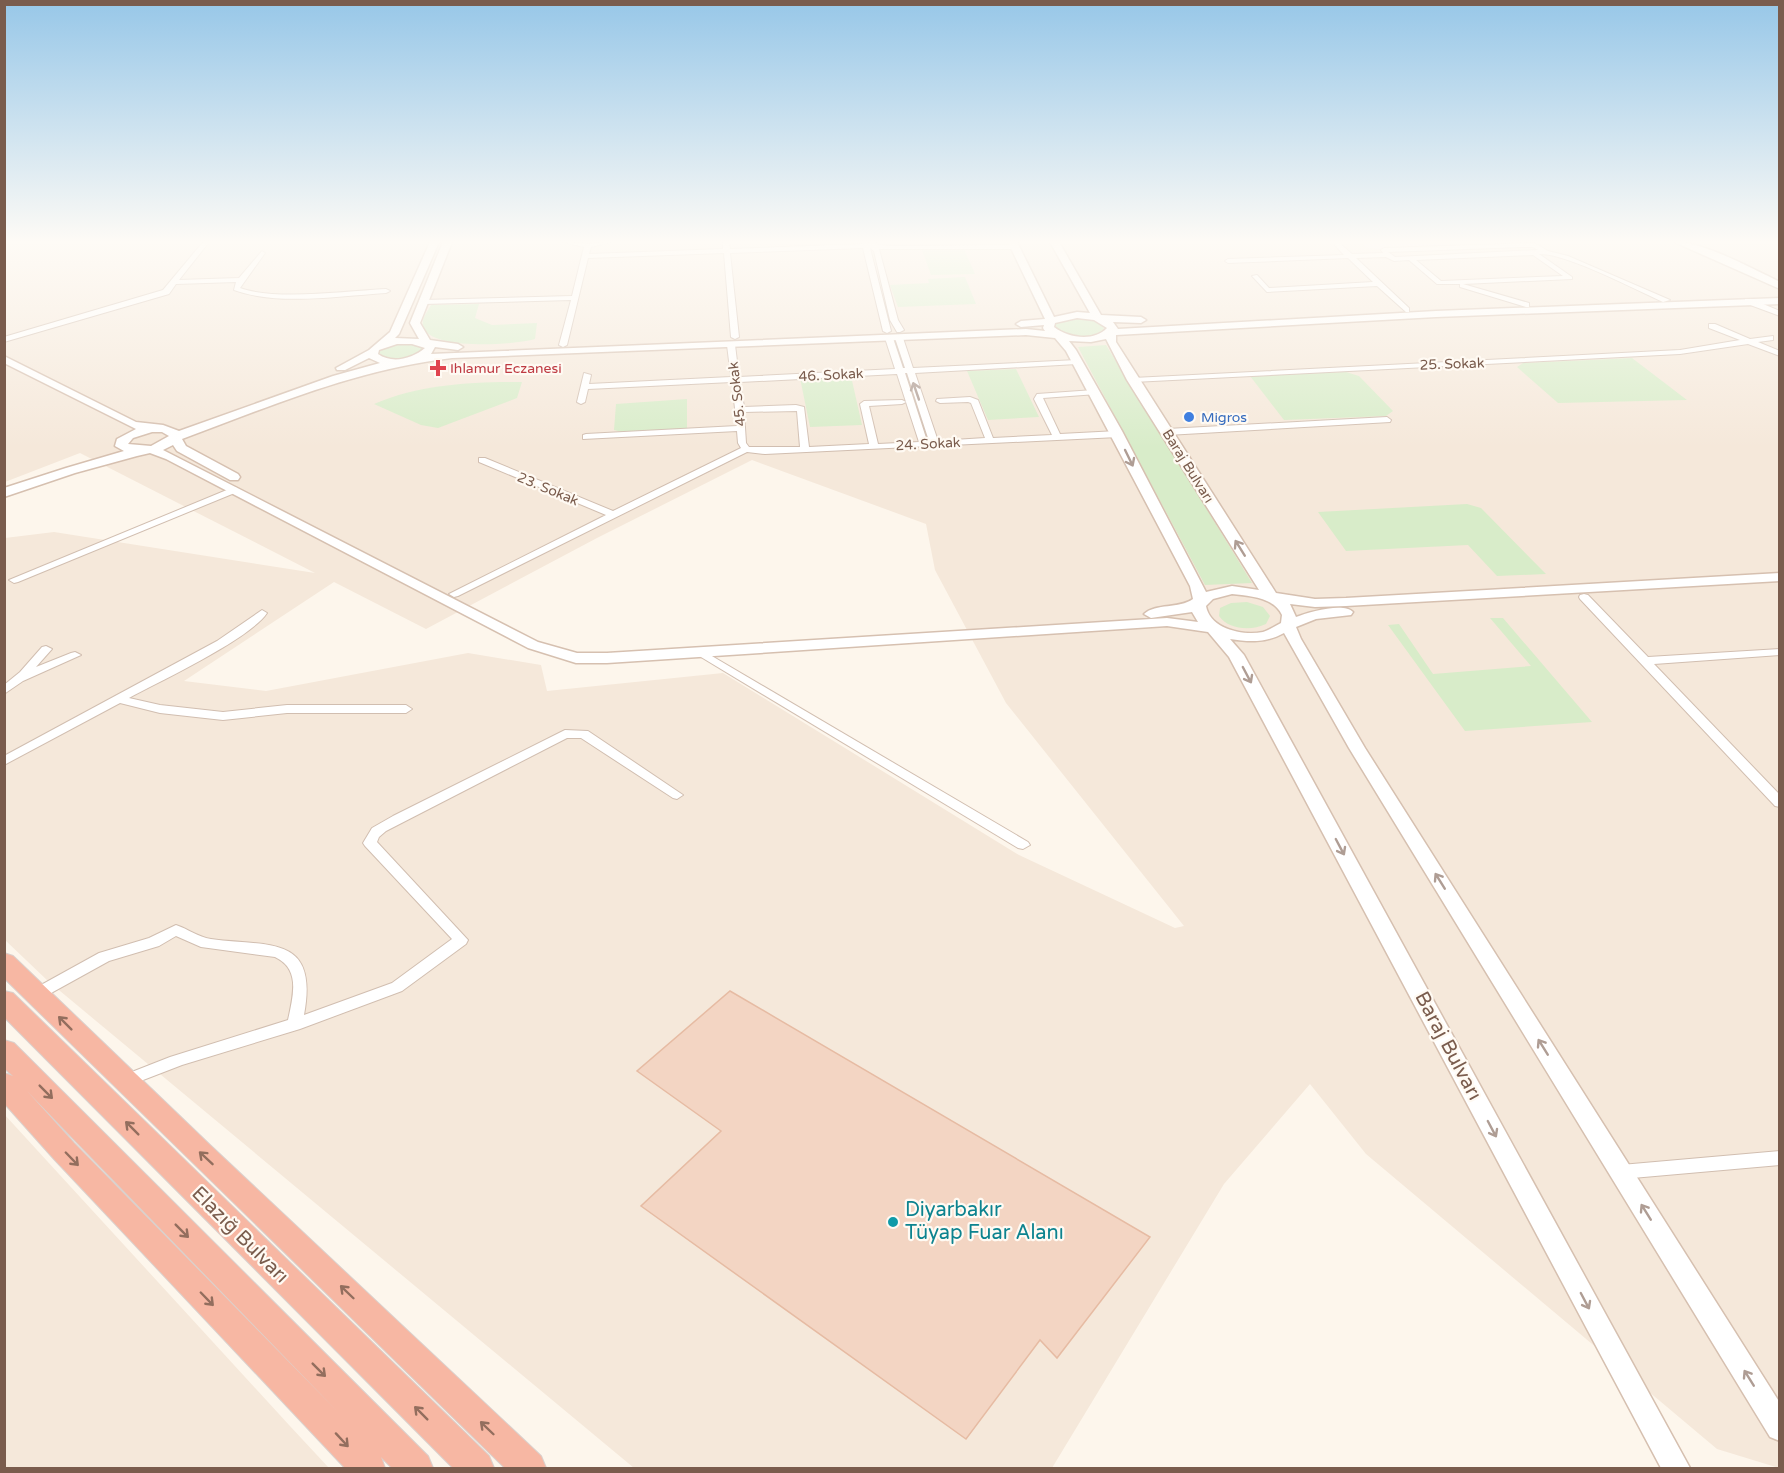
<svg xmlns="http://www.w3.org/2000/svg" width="1784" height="1473" viewBox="0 0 1784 1473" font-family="'Varela Round',sans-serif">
<rect width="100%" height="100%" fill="#fdf6ec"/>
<g fill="#f5e8da" fill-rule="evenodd">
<path d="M5,242H1779V1468L1717,1449L1366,1154L1310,1084L1224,1184L1052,1468H634L48,981L5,940V538L54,532L315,573L80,453L5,482ZM752,460L926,524L935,570L1006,703L1184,926L1175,928L1019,855L723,673L547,691L541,665L468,653L266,691L184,681L334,582L426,629L597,538Z"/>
<path d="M4,1114L289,1425L329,1468H5Z"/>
</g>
<path fill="#f3e8fa" d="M1360,242H1513L1511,244L1378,249L1366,247Z"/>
<g fill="#d8ecc9">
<path d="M964,249L975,274L931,275L922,250Z"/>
<path d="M965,277L976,304L898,307L890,285L929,283L928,279Z"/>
<path d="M479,304L475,318L492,325L537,323L535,339C516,345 429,351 423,326C421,319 428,311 431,305Z"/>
<path d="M1073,318C1084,318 1100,318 1104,329C1090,341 1070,336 1055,329L1056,323Z"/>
<path d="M405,343L422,346L424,351C410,359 393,363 378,355L380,349Z"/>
<path d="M1106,345L1252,583L1205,585L1078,347Z"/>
<path d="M1632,358L1687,400L1558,403L1517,367L1523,363Z"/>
<path d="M1016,369L1039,417L988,420L967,371Z"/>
<path d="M1346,372L1359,376L1393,411L1386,416L1284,420L1250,376Z"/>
<path d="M851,376L862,425L810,427L800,378Z"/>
<path d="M522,382L517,398L438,428L421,425L374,404C421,384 471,382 522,382Z"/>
<path d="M687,399V430L622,432L614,430L616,404Z"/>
<path d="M1467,504L1481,508L1546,574L1497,576L1468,545L1346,551L1318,512Z"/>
<path d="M1247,602L1263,607L1270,616L1266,624C1251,631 1229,630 1219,616L1220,608L1231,603Z"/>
<path d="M1490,618H1503L1592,722L1465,731L1388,625L1399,624L1433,674L1531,666Z"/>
</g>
<path fill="#f3d5c3" stroke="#e6bba3" stroke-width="1.5" d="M730,991L1150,1237L1057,1358L1040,1340L966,1439L641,1206L721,1131L637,1071Z"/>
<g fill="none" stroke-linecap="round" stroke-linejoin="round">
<g stroke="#d1beb0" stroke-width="2">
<g id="street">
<path d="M203,242H209L179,280L239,278L262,251L265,253L240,288C276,301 346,291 386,289L390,291L386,293C339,296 278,306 234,290L236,282L176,284L169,294L4,342V337L163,290Z"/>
<path d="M563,242L588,244L611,242L591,247L589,254L723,249V242H729L730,249L862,244V242H868L870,244L869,242H875L877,245L895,246L1014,245L1017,247L1014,249H879L898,320L904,330L900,332H897L890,320L874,251L870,248L891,331L887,333L883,331L863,248L730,253L739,337L735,339L731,337L724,253L588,258L567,345L563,347L559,345L571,300L423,304L419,302L423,300L572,296L584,247Z"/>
<path d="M1332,242H1338L1352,254L1383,253L1381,250L1384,248L1534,243L1548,251L1568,256L1670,300L1663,302C1636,290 1566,253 1539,254L1572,277V279L1463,284L1529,303V307H1526L1460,287V284H1437L1409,260L1394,261L1386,257L1356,258L1409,308V312H1406L1377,286L1267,292L1252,276L1257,275L1269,288L1373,282L1348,258L1228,263L1225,261L1228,259L1344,255ZM1521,247H1533L1538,250L1395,257L1388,252ZM1533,255L1563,276L1441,281L1416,260Z"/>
<path d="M1745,299H1751L1780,311V316L1745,303Z"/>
<path d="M1709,324H1715L1750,339L1773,336V340L1758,342L1780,351V356L1748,344L1680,354L1133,382L1129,380L1133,378L1680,350L1740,340L1709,328Z"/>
<path d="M886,336L893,338L903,368H905L895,338L899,336L903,338L913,368L1077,360L1081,362L1077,364L915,373L938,441L985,438L971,403L968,402L940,403L936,401L937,399L970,397L978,400L993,438L1052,435L1034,399L1037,394L1094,390H1097V394L1043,398L1060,434L1118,431L1122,434L1118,437L765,454L747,452L458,596L454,597L449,594L606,515L479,462V458H485L613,511L741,448L738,443L737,431L583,439V435L586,434L737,426L732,382L588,389L585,402L581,404L577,402L584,373L591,375L589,384L731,377L727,345L731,343L735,345L739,377L895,369L885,338ZM905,373H907L929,441H927ZM897,374L906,402L902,400L864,401L860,404L869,444L809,447L804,407L796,405L744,407L740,382ZM906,402L919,442L878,444L869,406L902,404ZM797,411L800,447H749L746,443L744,412Z"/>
<path d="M1387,417L1391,420L1390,422L1167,435L1163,432L1167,429Z"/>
<path d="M234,487L237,488V492L18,582L14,583L9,580Z"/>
<path d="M1584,594L1588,595L1648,657L1780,649V655L1654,664L1780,795V807L1775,806L1580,599L1579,597L1580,595Z"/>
<path d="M262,610L267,613C250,639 160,681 129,698L160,705L223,712L287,705H406L412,709L406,713H287L223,720L160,713L120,703L4,765V756L217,641Z"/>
<path d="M46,646L52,649L36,667L71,653L75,652L81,655L23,681L4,694V685L20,672L42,647Z"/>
<path d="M700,649L1028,842L1030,845L1023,849L1018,848L696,654L694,652Z"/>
<path d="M565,730L588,731L683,795L677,799L673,798L581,738H567L386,831L379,837L377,842L468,940L466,944L402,991L300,1029L182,1065L125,1087L119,1085L117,1081L119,1077L170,1057L288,1020C293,996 301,969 275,957L201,947L176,936L159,946L109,961L42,998L37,999L32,998L30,994L32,990L99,953L149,938L176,925C188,929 198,937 211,939C269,947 319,934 304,1015L392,983L452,939L365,846L363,843L372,828L393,816Z"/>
<path d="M1780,1151V1165L1621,1179L1615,1177L1613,1172L1615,1167L1621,1165Z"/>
</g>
</g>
<g stroke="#d6c0b0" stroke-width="3">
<g id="secondary">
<path d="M430,242H439L399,334L395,338L419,339L410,323L443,242H452L420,323L430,340L458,344L463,347L458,350L435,347L431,354L1026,329L1045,331L1043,328L1044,325L1021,327L1016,324L1021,321L1045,319L1008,242H1017L1054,317L1077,312L1090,313L1050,242H1059L1101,315L1141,317L1146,320L1141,323L1113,322L1118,329L1436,311L1780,298V304L1436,317L1116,335V342L1276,593L1315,599L1346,598L1780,573V581L1346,606L1315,607L1290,604L1296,617C1309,612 1344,602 1353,612L1351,615L1316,619L1296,627L1301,639L1365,748L1780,1403V1441L1770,1437L1349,748L1284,633C1266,643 1249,642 1230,639L1244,655L1690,1468H1661L1229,657L1208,632L1167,626L607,663H576L528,648L166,459L150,453L137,456L75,473L4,497V488L66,468L124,451L115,446L117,439L136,429L4,363V356L136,422L163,425L179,431L333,376L380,363L369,358L345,370H337L336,368L369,350L390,332ZM1077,318L1094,320L1107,328C1094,342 1068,338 1054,327L1055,323ZM1026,335L1055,338L1066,351L1190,586L1193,599C1179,609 1156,603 1144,614L1151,618L1192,612L1198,622L1167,618L607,653H577L538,642L163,450L173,445L177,451L230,480H238L240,477L238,474L186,446L182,439C271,406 357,369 452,358ZM1106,339L1127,380L1259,590L1232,586L1206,592L1122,431L1076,350L1069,341L1091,342ZM397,344H412L425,348C412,359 392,364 378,354L379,350ZM152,432H162L169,436L151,446L128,444L133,438ZM1232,594C1249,596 1274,597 1282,615L1281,623C1275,626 1269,630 1263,632C1243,636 1210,629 1206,606L1213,599Z"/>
<path d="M1674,242C1700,240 1755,270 1780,282V289Z"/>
</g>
</g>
<g stroke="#dad1cd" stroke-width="2">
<g id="highway">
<path d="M4,953L13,956L210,1145L541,1456L546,1468H505L4,978Z"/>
<path d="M4,991L13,993L489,1456L494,1468H453L4,1017Z"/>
<path d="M4,1040L14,1043L428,1456L433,1468H392L381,1457L385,1468H345L54,1159L4,1103V1073L13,1076L4,1068ZM27,1091L340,1414L74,1143Z"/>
</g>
</g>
<use href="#street" fill="#fff" fill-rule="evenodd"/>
<use href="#secondary" fill="#fff" fill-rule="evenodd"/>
<use href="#highway" fill="#f7b7a3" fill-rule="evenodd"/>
</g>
<defs><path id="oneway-shaft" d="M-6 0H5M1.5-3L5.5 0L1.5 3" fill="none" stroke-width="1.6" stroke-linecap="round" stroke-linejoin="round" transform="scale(1.5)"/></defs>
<g stroke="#af9d94">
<use href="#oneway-shaft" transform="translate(916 391) rotate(-109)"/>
<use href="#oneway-shaft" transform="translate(1129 458) rotate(64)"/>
<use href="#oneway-shaft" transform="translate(1240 548) rotate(-122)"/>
<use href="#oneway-shaft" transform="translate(1247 675) rotate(62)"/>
<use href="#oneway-shaft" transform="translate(1340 847) rotate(62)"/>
<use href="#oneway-shaft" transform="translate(1440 881) rotate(-122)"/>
<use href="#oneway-shaft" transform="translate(1543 1047) rotate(-122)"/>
<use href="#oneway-shaft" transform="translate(1492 1129) rotate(62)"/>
<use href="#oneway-shaft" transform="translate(1646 1212) rotate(-122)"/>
<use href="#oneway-shaft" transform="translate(1585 1301) rotate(62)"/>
<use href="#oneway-shaft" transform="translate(1749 1378) rotate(-122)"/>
</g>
<g stroke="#936e5e">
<use href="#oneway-shaft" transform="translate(65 1023) rotate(-135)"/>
<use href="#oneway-shaft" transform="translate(46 1092) rotate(45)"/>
<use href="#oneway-shaft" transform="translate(132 1128) rotate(-135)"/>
<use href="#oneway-shaft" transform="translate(206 1158) rotate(-137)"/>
<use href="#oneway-shaft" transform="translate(72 1159) rotate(46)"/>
<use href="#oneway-shaft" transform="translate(182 1231) rotate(45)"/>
<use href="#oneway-shaft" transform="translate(347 1292) rotate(-136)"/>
<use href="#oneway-shaft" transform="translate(207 1299) rotate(46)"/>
<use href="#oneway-shaft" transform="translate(319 1370) rotate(45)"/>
<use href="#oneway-shaft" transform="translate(421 1413) rotate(-135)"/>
<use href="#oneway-shaft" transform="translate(487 1428) rotate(-136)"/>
<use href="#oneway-shaft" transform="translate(342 1440) rotate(47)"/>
</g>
<linearGradient id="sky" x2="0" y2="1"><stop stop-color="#97c7e8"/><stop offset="0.54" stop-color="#fefbf6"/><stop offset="1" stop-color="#fefbf6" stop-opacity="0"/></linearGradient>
<rect width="1784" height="448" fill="url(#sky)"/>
<path fill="#e0444e" stroke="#fffaf3" stroke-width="2" d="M435 359h6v6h6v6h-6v6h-6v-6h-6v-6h6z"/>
<circle fill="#3f7fe0" stroke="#fffaf3" stroke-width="2" cx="1189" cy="417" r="6"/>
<circle fill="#0f9aa8" stroke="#fffaf3" stroke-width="2" cx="893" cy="1222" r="6"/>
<g text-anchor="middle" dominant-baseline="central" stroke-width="4.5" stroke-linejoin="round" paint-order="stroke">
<g font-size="14" fill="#7a5c4d" stroke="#fffaf3">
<text transform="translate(1452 364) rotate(-2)">25. Sokak</text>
<text transform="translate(831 375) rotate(-3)">46. Sokak</text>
<text transform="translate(737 394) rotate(-97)">45. Sokak</text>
<text transform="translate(928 444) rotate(-3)">24. Sokak</text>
<text transform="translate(1188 466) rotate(58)">Baraj Bulvarı</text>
<text transform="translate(548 489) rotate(23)">23. Sokak</text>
</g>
<g font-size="14" fill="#be3a42" stroke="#fffaf3" text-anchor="start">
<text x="450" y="368">Ihlamur Eczanesi</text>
</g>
<g font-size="14" fill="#366cbe" stroke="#fffaf3" text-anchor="start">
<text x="1201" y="417">Migros</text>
</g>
<g font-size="20" fill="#7a5c4d" stroke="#fffaf3">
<text transform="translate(1448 1046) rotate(62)">Baraj Bulvarı</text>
<text transform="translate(240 1235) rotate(45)">Elazığ Bulvarı</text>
</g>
<g font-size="20" fill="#0d838f" stroke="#fffaf3" text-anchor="start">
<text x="905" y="1210">Diyarbakır<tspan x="905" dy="23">Tüyap Fuar Alanı</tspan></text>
</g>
</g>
<rect width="1784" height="1473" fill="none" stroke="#7a5c4d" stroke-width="12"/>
</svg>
